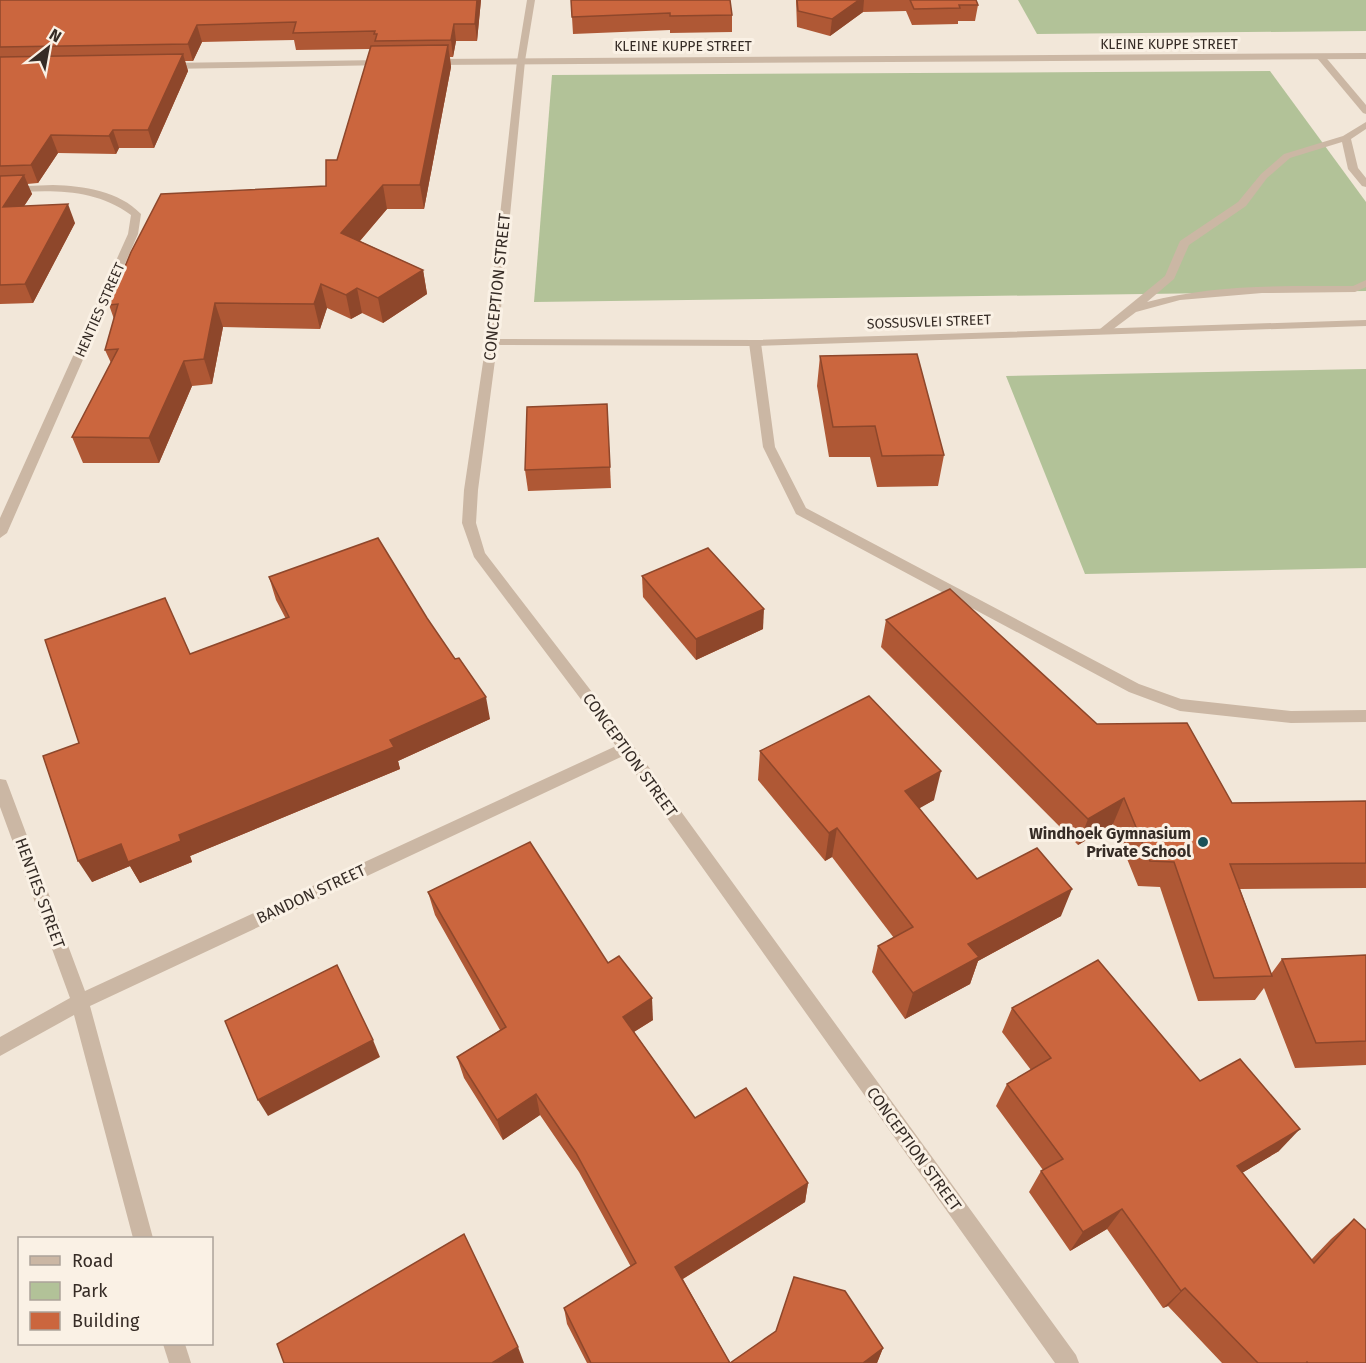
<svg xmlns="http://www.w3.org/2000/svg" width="1366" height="1363" viewBox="0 0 1366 1363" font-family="'Fira Sans',sans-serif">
<rect width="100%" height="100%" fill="#f2e7d9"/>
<g fill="#b2c298">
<path d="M1018,0H1366V31L1037,34Z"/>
<path d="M1270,71L1366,202V291L534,302L552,75Z"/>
<path d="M1366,369V568L1085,574L1006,376Z"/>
</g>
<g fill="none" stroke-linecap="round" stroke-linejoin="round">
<g fill="#cbb7a4" fill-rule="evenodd">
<path d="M1366,122V129L1351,139L1358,168L1366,178V187L1362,186L1348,169L1342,142L1290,158L1267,178L1246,206L1189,245L1174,279L1147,302C1214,284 1284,286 1353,286L1366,280V287L1355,292L1262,293L1180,300L1136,312L1108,333H1100V329L1165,276L1180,241L1238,202L1261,174L1284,154L1343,136Z"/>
<path d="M755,340L761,343L775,447L806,508L1139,684L1181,699L1291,711L1366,710V722L1291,723L1180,711L1129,692L796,514L763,447L749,343Z"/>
</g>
<g fill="#cbb7a4" fill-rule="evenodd">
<path d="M527,0H535L525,61L498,339L755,340L1366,320V326L755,346L497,345L478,490L476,523L485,553L632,744L1076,1355L1079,1363H1055L623,756L90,1006L153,1238H133L74,1015L0,1056V1037L70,998L0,807V779L6,780L8,785L85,991L616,746L474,557L462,523L464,490L486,342L517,61Z"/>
<path d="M1317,54H1323L1366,105V114L1363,113L1317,58Z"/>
<path d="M53,185C84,186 119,191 141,214L138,234L7,533L0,538V518L128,234L131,215C91,186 46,191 0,193V187Z"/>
<path d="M163,1344H185L191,1363H169Z"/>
</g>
<g fill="#cbb7a4" fill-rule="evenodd">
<path d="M1366,53V59L430,65L426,62L430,59Z"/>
<path d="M385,60L389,63L388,65L166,69L162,66L166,63Z"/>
</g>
</g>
<g fill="#af5835">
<path d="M0,0H481L477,41H456L453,57H450L451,67L424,209H387L360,241L423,270L427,294L383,323L362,313L351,319L327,308L320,329L223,327L212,384L192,386L159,463H83L72,437L111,363L105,350L114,319L109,305L326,186L337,160L370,49L296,50L294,40L202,42L193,61H185L188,71L154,148H119L116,154L58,153L38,183L27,184L32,194L24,206L75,223L33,303L0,304Z"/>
<path d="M571,0L732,15V32L670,33V30L573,34Z"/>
<path d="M796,0H976L978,5L975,21H958V24L912,25L906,11L863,12L830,36L797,27Z"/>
<path d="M820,356L944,455L938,486L877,487L870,457H829L817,386Z"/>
<path d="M607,404L611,488L528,491L525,470Z"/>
<path d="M642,576L763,629L696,660L643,597Z"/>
<path d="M269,577L490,719L398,761L400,769L190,856L192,862L140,883L130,866L92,882L79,743L190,654L286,619L276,600Z"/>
<path d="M886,620L1097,724L1232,803L1366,801V888L1240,889L1271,974L1282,959L1366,955V1065L1295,1068L1264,988L1255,1000L1198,1001L1160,887L1138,886L1113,824L1078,845L881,647Z"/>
<path d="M760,751L934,800L919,808L977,879L1061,916L978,961L970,984L905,1019L872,972L878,946L894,938L832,857L825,861L758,780Z"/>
<path d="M428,892L608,963L653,1020L634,1032L695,1118L808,1183L805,1202L683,1279L730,1363L883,1348L877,1363H587L567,1324L564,1308L631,1267L579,1172L540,1115L503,1140L464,1078L457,1057L500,1030L435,915Z"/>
<path d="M1012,1008L1200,1081L1279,1151L1242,1173L1311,1260L1331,1239L1354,1219L1366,1363H1222L1168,1306L1163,1308L1107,1229L1070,1251L1029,1192L1041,1171L1043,1170L996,1106L1007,1084L1031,1070L1002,1032Z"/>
</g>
<g fill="#8e472b">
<path d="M477,0H481L477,41L475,24Z"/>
<path d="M859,0H864L863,12L830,36L832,19Z"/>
<path d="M454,24L456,41L453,57L451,40Z"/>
<path d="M197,25L202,42L193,61L188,44Z"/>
<path d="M448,45L451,67L424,209L420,185Z"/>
<path d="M183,54L188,71L154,148L148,130Z"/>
<path d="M113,130L119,148L116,154L109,136Z"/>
<path d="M51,135L58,153L38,183L31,165Z"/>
<path d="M24,175L32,194L11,226L3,207Z"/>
<path d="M383,185L387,209L346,257L341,233Z"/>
<path d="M68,204L75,223L33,303L25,284Z"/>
<path d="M423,270L427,294L383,323L378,298Z"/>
<path d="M321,284L327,308L320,329L314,304Z"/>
<path d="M357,288L362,313L351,319L346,295Z"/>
<path d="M215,303L223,327L212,384L204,359Z"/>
<path d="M184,361L192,386L159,463L149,438Z"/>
<path d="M764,609L763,629L696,660V639Z"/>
<path d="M486,697L490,719L398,761L400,769L190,856L192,862L140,883L130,866L92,882L78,861L121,844L179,835Z"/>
<path d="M941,771L934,800L899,820L905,791Z"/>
<path d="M1124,798L1113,824L1078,845L1088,819Z"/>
<path d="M837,828L832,857L825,861L829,833Z"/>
<path d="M1072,889L1061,916L978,961L970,984L905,1019L913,993L968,944Z"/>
<path d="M652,998L653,1020L624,1038L623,1017Z"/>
<path d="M373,1040L380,1057L268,1116L258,1100Z"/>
<path d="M536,1094L540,1115L503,1140L497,1120Z"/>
<path d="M1300,1129L1279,1151L1218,1187L1237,1166Z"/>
<path d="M808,1183L805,1202L676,1283L675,1267Z"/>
<path d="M1122,1209L1107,1229L1070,1251L1083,1232Z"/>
<path d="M1185,1288L1168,1306L1163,1308L1181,1291Z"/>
<path d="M518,1347L524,1363H492Z"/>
<path d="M883,1348L877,1363H863Z"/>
</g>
<g fill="#cb663e" stroke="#8e472b" stroke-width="1.5">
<path d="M0,0H477L475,24H454L451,40L375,41L377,34H374L375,31L293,33L296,22L197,25L188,44L0,47Z"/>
<path d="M571,0H730L732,15L670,16V13L572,17Z"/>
<path d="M797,0H859L832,19L798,11Z"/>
<path d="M910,0H976L978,5H959L960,8L914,9Z"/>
<path d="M448,45L420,185H383L341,233L423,270L378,298L357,288L346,295L321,284L314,304L215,303L204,359L184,361L149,438L72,437L118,349L105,350L118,304L109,305L131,252L161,194L326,186V160H337L371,46Z"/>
<path d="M183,54L148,130H113L109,136L51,135L31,165L0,166V57Z"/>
<path d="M24,175L3,207L68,204L25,284L0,285V176Z"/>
<path d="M917,354L944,455L882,456L875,426L833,427L820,356Z"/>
<path d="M607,404L610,467L525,470L527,407Z"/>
<path d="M378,538L427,618L455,659L459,658L486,697L390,740L394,747L179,835L181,841L128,862L121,844L78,861L43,756L79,743L45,640L165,598L190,654L289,617L269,577Z"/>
<path d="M708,548L764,609L696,639L642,576Z"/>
<path d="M950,589L1097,724L1187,723L1232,803L1366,801V863L1230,864L1272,976L1214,978L1174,862L1150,861L1124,798L1088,819L886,620Z"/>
<path d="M869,696L941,771L905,791L977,879L1037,848L1072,889L968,944L979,957L913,993L878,946L913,927L837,828L829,833L760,751Z"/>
<path d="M530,842L608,963L619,956L652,998L623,1017L695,1118L746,1088L808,1183L675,1267L730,1363L776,1331L794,1277L845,1291L883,1348L863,1363H591L564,1308L636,1263L576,1153L536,1094L497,1120L457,1057L506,1027L428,892Z"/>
<path d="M1366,955V1041L1316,1043L1282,959Z"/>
<path d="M1098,960L1200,1081L1240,1059L1300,1129L1237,1166L1314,1263L1354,1219L1366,1230V1363H1308L1307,1362L1306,1363H1258L1185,1288L1181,1291L1122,1209L1083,1232L1041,1171L1063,1159L1007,1084L1051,1058L1012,1008Z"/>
<path d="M337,965L373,1040L258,1100L225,1021Z"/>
<path d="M464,1234L518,1347L492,1363H284L277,1344Z"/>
</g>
<circle fill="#1a5259" stroke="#faf1e5" stroke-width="2" cx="1203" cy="842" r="6"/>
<g text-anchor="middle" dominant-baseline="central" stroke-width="6" stroke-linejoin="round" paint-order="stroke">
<g font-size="14" fill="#362c26" stroke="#faf1e5">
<text x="1169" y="44">KLEINE KUPPE STREET</text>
<text x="683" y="46">KLEINE KUPPE STREET</text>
<text transform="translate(100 310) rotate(-66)">HENTIES STREET</text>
<text transform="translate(929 322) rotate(-2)">SOSSUSVLEI STREET</text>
</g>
<g font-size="16" fill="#362c26" stroke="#faf1e5">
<text transform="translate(497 287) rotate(-84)">CONCEPTION STREET</text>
<text transform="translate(630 755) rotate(54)">CONCEPTION STREET</text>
<text transform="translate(40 893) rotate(70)">HENTIES STREET</text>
<text transform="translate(311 894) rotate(-25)">BANDON STREET</text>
<text transform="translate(914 1149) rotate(54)">CONCEPTION STREET</text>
</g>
<g font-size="16" font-weight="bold" fill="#362c26" stroke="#faf1e5" text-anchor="end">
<text x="1191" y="833">Windhoek Gymnasium<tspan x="1191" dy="18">Private School</tspan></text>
</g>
</g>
<rect x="18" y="1237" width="195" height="108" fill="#faf1e5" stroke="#aca299" stroke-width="1.5"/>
<rect x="30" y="1256" width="30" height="9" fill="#cbb7a4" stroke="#aca299" stroke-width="1.5"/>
<text x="72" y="1267" font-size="18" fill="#362c26">Road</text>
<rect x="30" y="1282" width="30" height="18" fill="#b2c298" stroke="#aca299" stroke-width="1.5"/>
<text x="72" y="1297" font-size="18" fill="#362c26">Park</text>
<rect x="30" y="1312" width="30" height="18" fill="#cb663e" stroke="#aca299" stroke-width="1.5"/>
<text x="72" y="1327" font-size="18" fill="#362c26">Building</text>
<g transform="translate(48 48) rotate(31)" stroke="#faf1e5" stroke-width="4.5" paint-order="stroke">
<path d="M0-4.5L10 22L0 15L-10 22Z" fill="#362c26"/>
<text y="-9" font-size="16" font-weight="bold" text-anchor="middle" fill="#362c26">N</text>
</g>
</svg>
